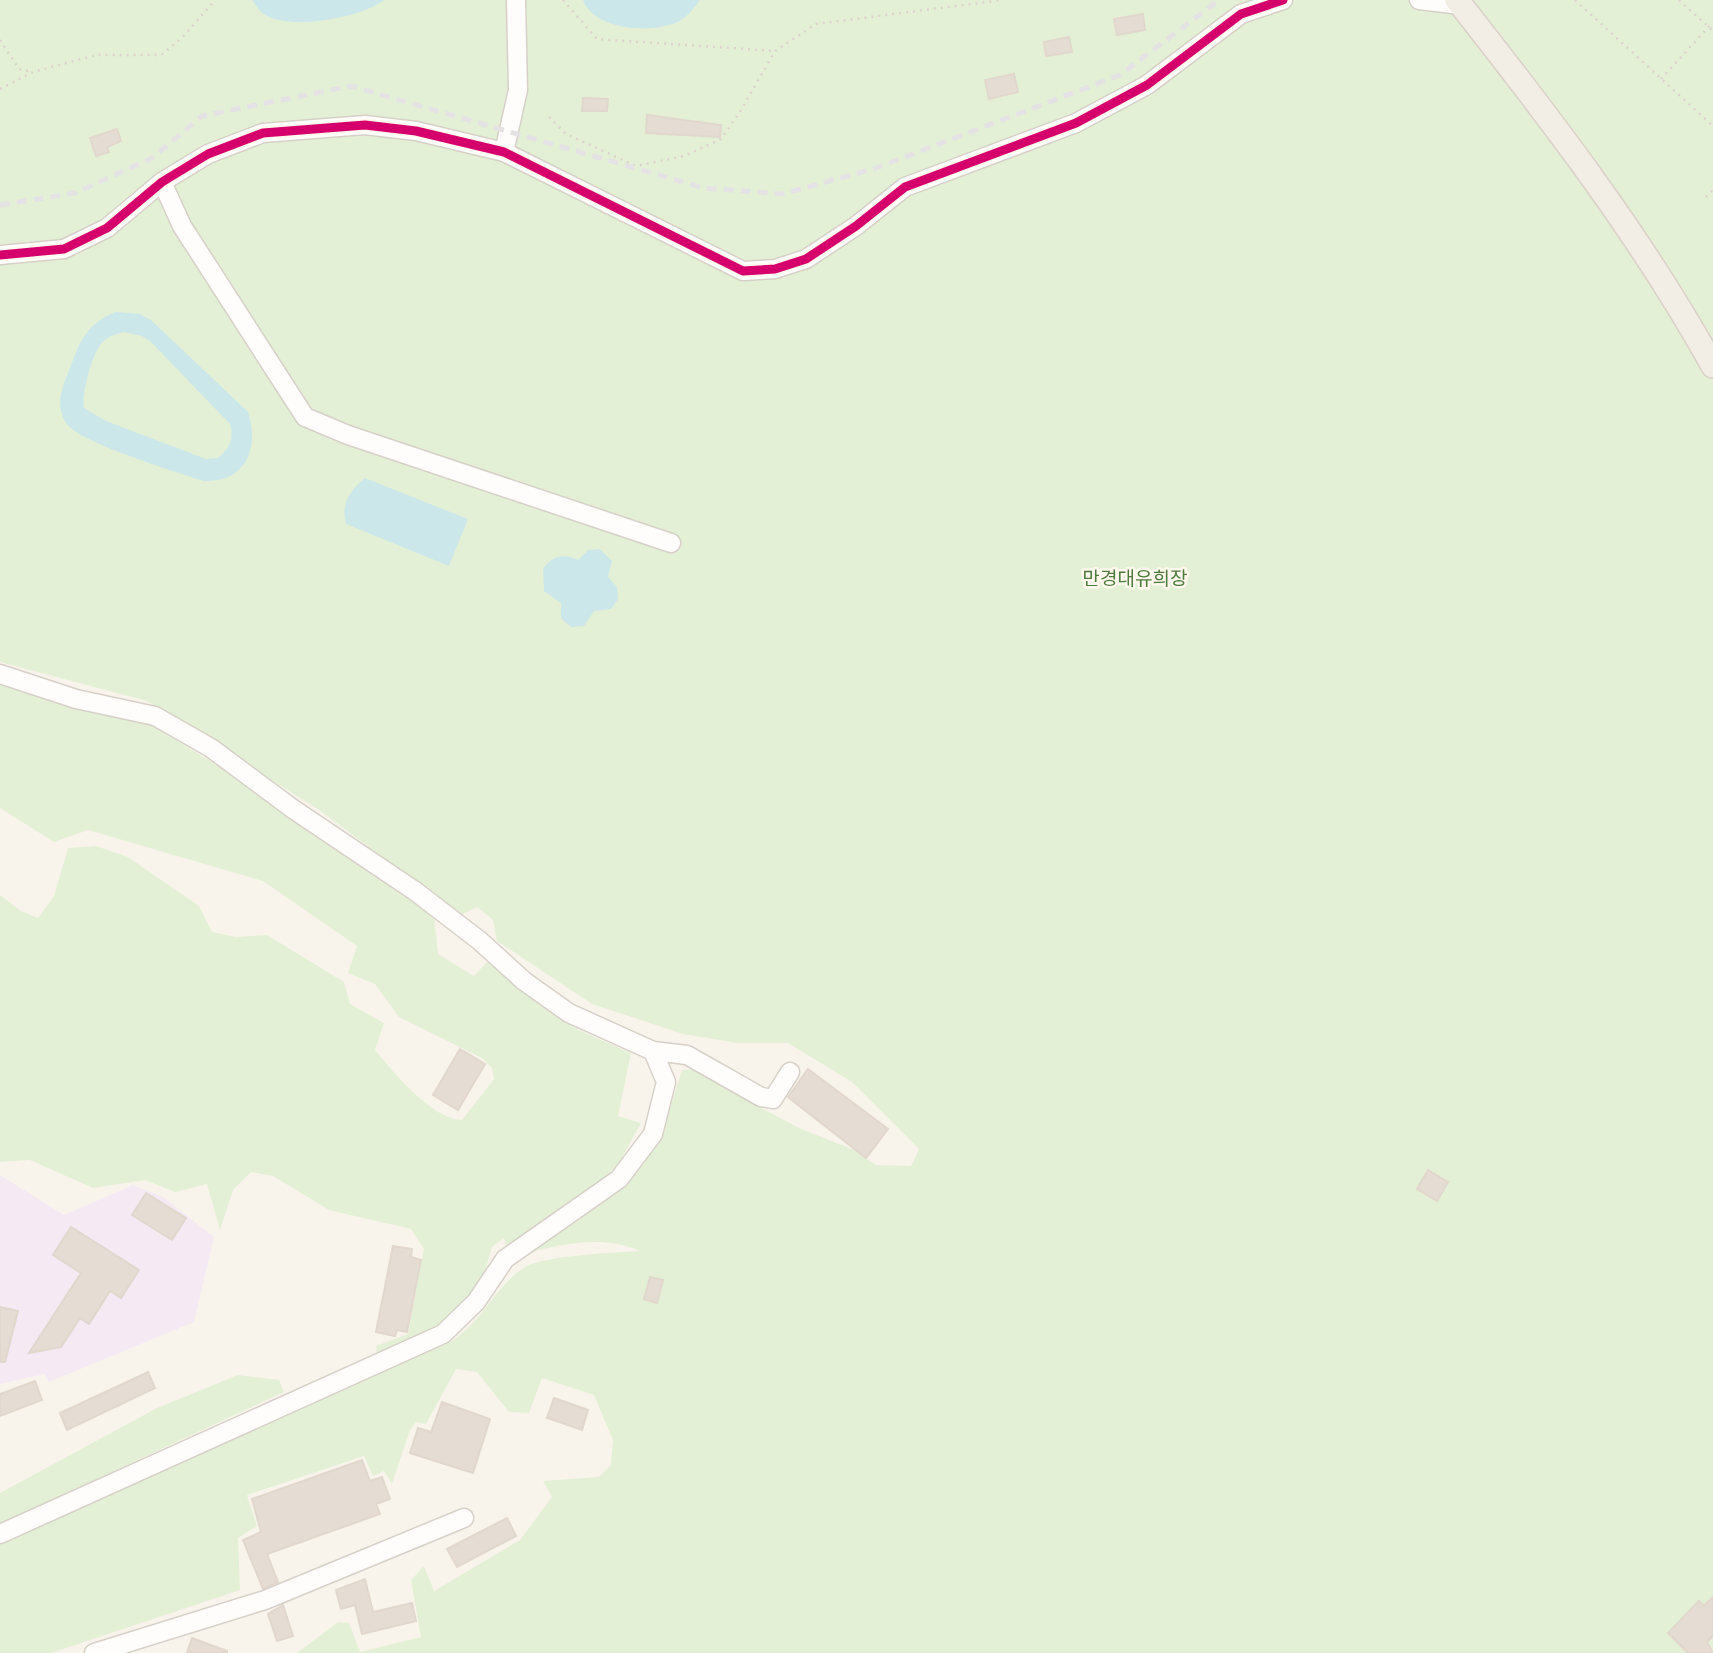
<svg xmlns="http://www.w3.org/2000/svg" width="1713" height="1653" viewBox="0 0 1713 1653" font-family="'DM Sans','Noto Sans KR',sans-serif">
<rect width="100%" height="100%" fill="#f8f4ec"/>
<path fill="#f5eaf4" d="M0,1175L64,1215L133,1185L163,1197L214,1237L194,1322L49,1382L45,1374L0,1384Z"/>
<g fill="#e4f0d5">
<path d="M0,0H1713V1653H297L338,1622L349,1623L360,1652L421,1637L411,1580L424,1566L434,1591L520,1540L552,1497L543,1481L599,1477L611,1465L613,1440L594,1395L542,1378L529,1413L509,1412L477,1372L456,1369L426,1424L416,1422L410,1430L392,1484L384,1471L373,1476L364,1456L247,1495L257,1526L238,1538L240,1590L51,1653H0V1545L13,1536L404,1358C417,1353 432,1351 445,1345C479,1328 494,1287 525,1267C543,1256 617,1252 641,1251C603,1235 566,1243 527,1253L628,1184L662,1133L682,1070L703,1069L743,1098L799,1128L852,1149L876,1165L911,1166L919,1149L852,1082L788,1043H738L683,1034L592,1004L497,941L493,920L477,907L461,915L319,810L147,701L0,662Z"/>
<path d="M0,680L97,713L149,724L235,776L434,915L438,954L474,976L487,962L578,1030L631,1053L618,1116L641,1123L619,1163L590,1192L507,1250L504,1238L492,1247L482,1282L451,1318L425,1336L377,1354L376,1346L408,1334L424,1249L411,1229L329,1210L273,1176L251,1172L233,1190L220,1230L207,1184L175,1192L145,1180L93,1188L30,1160L0,1162V895L21,911L38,918L54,896L68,848L96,846L128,857L199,906L212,932L236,937L267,935L344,982L350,1004L384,1023L375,1050C394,1073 432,1119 462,1120L494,1079L492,1068L482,1058L399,1017L375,984L348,973L357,946L263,881L88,830L54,842L0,808Z"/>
<path d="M238,1375L279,1380L284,1392L45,1503L0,1529V1493L157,1408Z"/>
</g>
<g fill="#cbe7ea" fill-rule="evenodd">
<path d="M252,0H384C361,18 287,32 262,13C259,11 255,4 252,0Z"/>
<path d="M583,0H700C695,7 689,15 681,20C656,35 594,31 583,0Z"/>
<path d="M115,312L140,314L151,320L248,412C260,448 246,483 203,481C177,472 77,442 66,423C54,404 63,386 70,368C81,339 86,325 115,312ZM124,332L142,336L150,341L230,424C234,439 230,448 218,458L206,459L106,421L84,408C81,395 92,356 100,345C106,337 115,334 124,332Z"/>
<path d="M365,478L468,519L449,566L346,524C341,504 349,491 365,478Z"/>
<path d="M600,549L612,561L608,577L617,587L618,599L611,609L594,611L584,626L571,627L561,618V603L544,591L543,569C552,556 564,553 578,560L588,550Z"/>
</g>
<g fill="#e5dcd3" stroke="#e1d7cd" stroke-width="2">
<path d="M1143,14L1145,30L1117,35L1114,19Z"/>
<path d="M1069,37L1072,52L1046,56L1044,42Z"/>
<path d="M1014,74L1018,92L989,99L985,80Z"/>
<path d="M583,98L608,99L607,111H582Z"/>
<path d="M647,115L721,125L720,137L646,133Z"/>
<path d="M117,129L121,141L107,147L109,152L96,156L90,138Z"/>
<path d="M460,1049L485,1064L458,1110L433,1095Z"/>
<path d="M808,1069L888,1129L866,1158L788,1097Z"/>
<path d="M1428,1170L1448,1182L1437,1201L1417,1189Z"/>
<path d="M146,1193L186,1218L172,1240L132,1215Z"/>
<path d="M71,1227L139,1270L121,1298L110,1291L89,1324L80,1318L61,1347L29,1353L81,1273L53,1255Z"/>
<path d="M393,1246L412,1249L411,1257L421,1260L407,1332L397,1330L395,1336L376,1332Z"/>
<path d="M650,1277L663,1280L657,1303L644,1299Z"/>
<path d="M0,1307L18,1311L5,1362H0Z"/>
<path d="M148,1372L155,1388L67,1430L60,1413Z"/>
<path d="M35,1381L42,1400L0,1416V1394Z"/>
<path d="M554,1398L588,1410L582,1430L547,1418Z"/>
<path d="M442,1402L490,1419L473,1473L410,1453L418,1428L431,1432Z"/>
<path d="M362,1460L370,1481L382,1477L390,1499L376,1504L380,1514L267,1554L278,1582L263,1589L243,1540L261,1532L252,1499Z"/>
<path d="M507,1518L516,1536L457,1567L447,1549Z"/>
<path d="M365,1579L373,1612L412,1603L416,1621L362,1634L355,1605L341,1609L336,1590Z"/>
<path d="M1713,1597V1636L1707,1642L1713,1653H1688L1668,1633L1699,1601L1704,1606Z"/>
<path d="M283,1605L293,1636L277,1641L268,1614Z"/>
<path d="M192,1638L227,1651V1653H187Z"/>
</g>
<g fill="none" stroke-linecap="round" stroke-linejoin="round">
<g stroke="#d7d0c8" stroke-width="21">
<g id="minor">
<path d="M1419,0L1461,5"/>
<path d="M504,152L518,90L516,0"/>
<path d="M162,182L182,226L305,417L348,435L671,543"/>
<path d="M0,255L64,249L107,228L162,182L208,154L263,133L365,125L416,131L504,152L743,271L775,269L806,259L856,226L905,187L1076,123L1147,85L1241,14L1283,0"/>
<path d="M0,674L76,699L155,716L211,748L293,809L415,891L480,941L524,981L569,1013L653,1051L687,1055L761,1097L773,1099L790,1072"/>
<path d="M0,1534L443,1334L476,1302L505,1259L619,1179L653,1134L666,1082L653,1051"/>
<path d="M94,1653L265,1600L464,1518"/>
</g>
</g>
<g stroke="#dad0c9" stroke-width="26">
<path id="major" d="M1457,0C1549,117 1641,236 1713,366"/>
</g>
<g stroke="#dbd3cd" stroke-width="2.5" stroke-dasharray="2 5" stroke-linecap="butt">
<path d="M563,0L597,39L775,51"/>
<path d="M1575,0L1713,126"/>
<path d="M1679,0L1713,31"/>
<path d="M0,40L19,69L33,72"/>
<path d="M1661,79L1713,22"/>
<path d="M0,89L33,72L96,55H161L182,38L215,0"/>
<path d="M549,117L566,134L636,166L684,156L721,139L740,112L775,51L816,24L1002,0"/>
<path d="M1706,197L1713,190"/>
</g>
<use href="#minor" stroke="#fefdfc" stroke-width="18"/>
<use href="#major" stroke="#f3eee5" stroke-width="23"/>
<path stroke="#e5e2e5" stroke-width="5" stroke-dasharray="10 7" stroke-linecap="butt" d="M0,205L75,193L152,158L202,116L351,86L704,188L783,194L876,168L1120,75L1219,0"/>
<g stroke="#fff8ee" stroke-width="13">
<path id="cycleway" d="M0,255L64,249L107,228L162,182L208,154L263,133L365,125L416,131L504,152L743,271L775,269L806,259L856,226L905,187L1076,123L1147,85L1241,14L1283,0"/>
</g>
<use href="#cycleway" stroke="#d6006c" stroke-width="9"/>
</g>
<g text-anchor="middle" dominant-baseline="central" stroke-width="5" stroke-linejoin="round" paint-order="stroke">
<g font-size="19" fill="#4e7a3c" stroke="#fff8ee">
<text x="1135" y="578">만경대유희장</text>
</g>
</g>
</svg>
